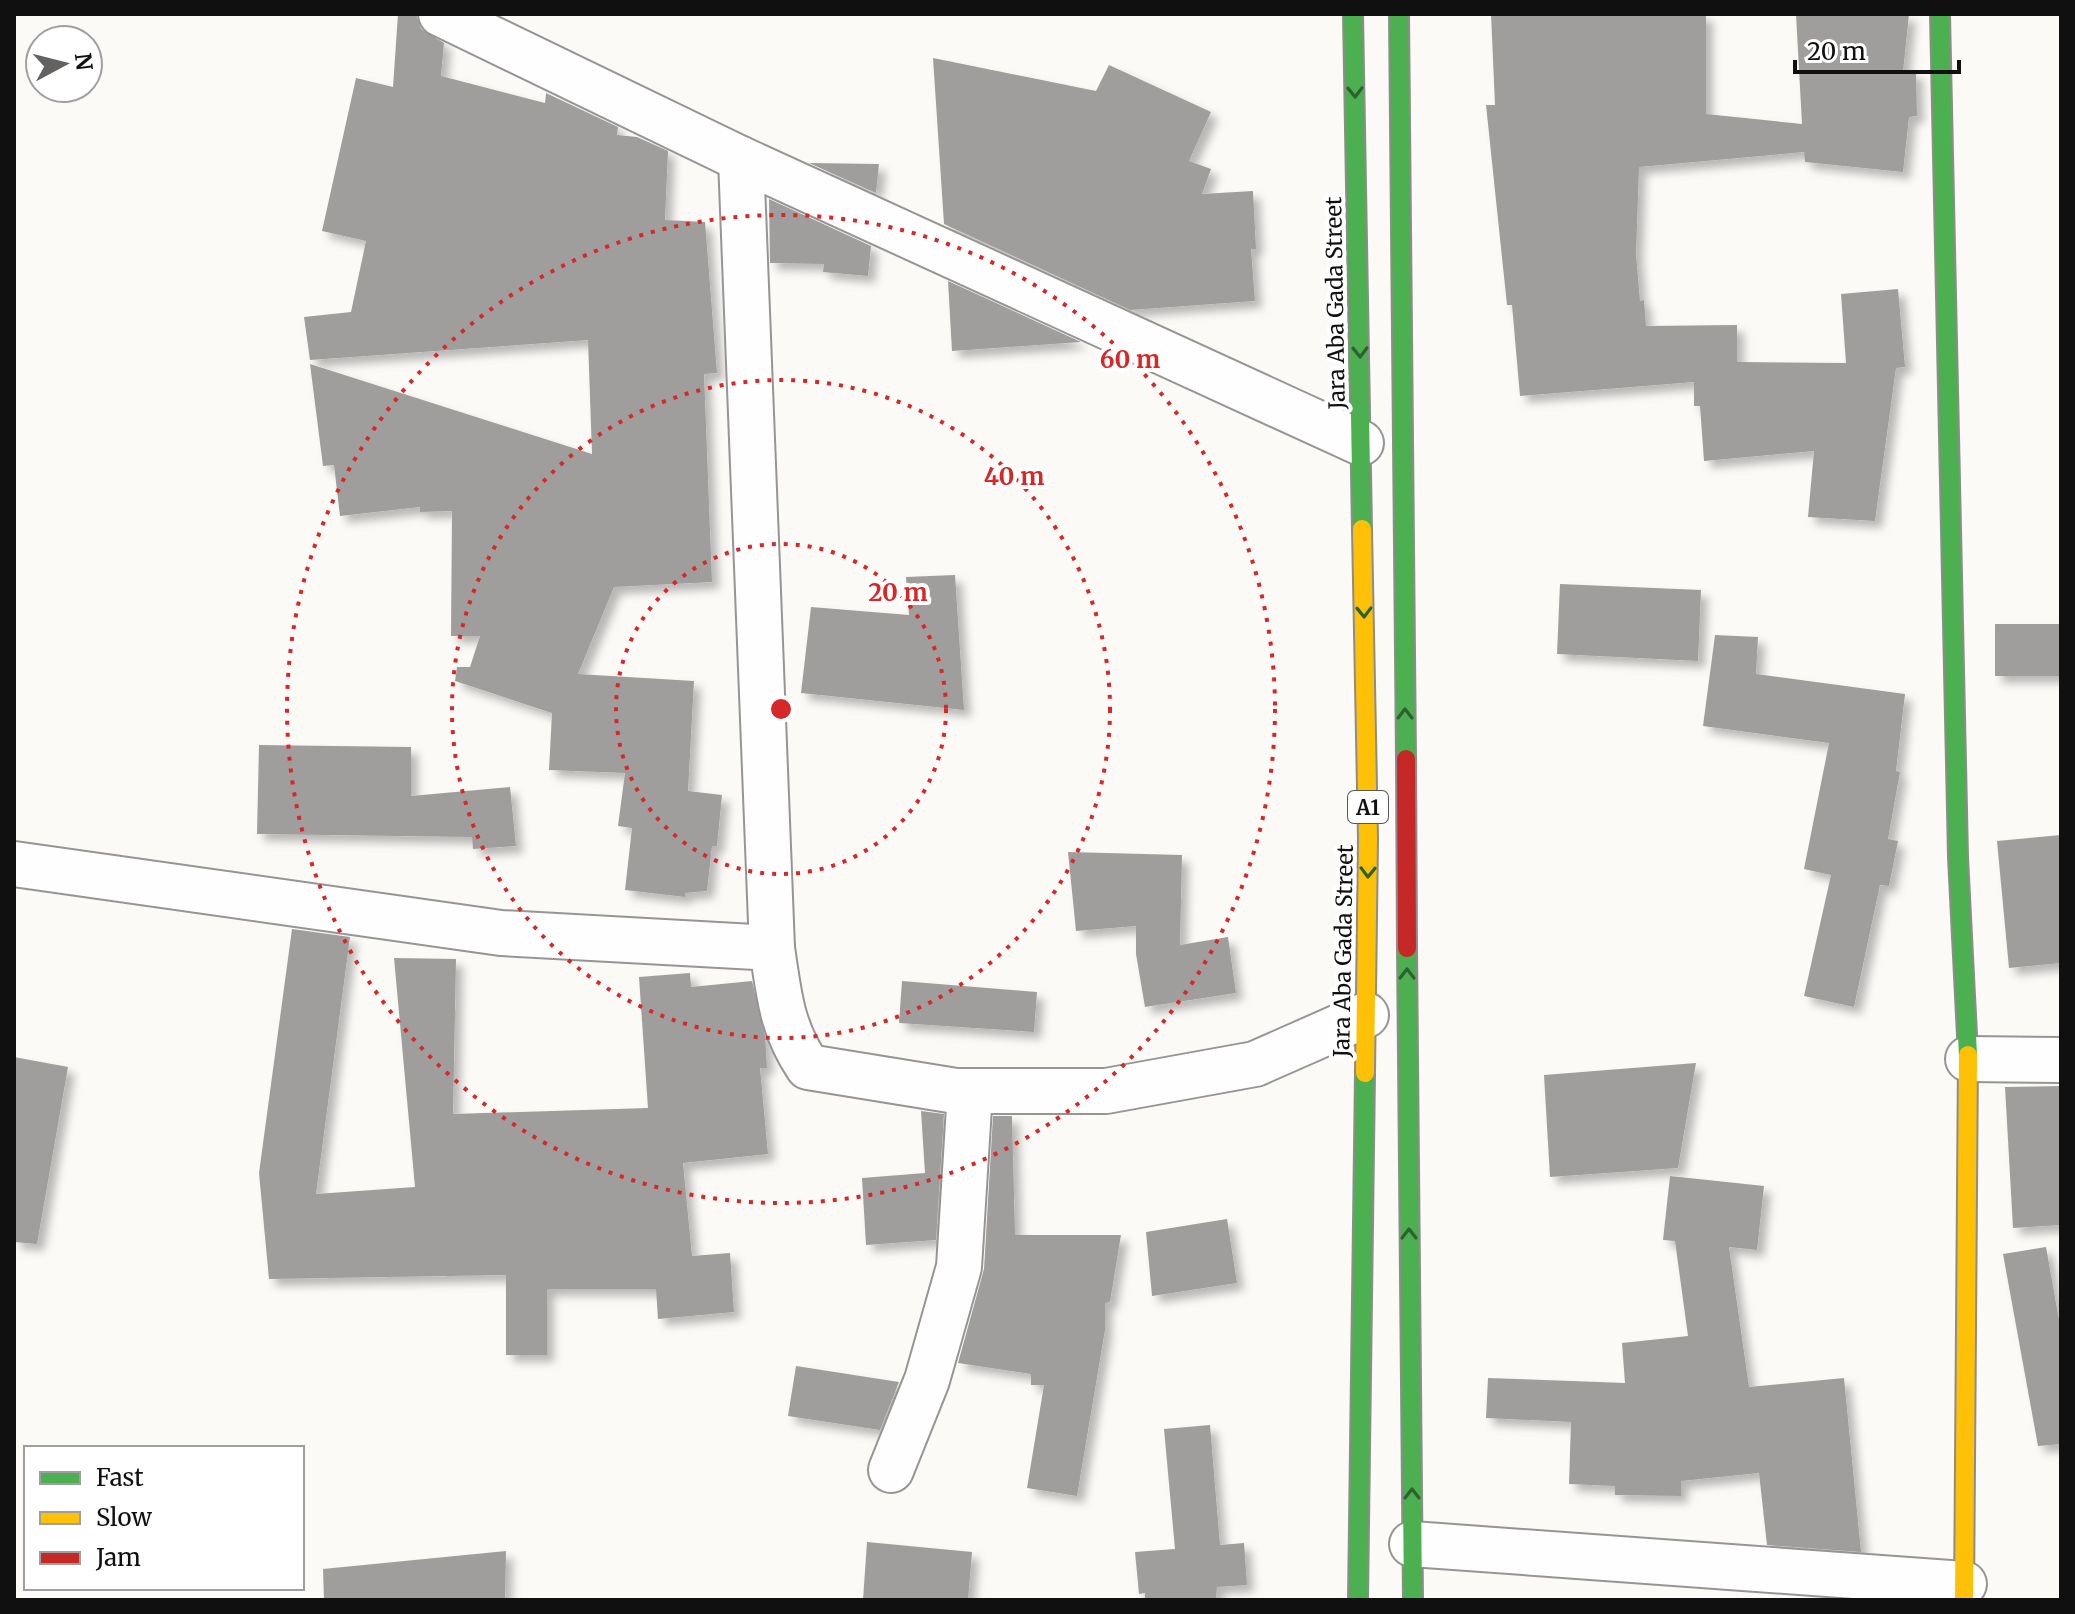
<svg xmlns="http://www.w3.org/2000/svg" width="2075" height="1614" viewBox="0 0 2075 1614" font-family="Merriweather,serif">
<defs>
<filter id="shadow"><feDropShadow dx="7" dy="7" stdDeviation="4" flood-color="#0004"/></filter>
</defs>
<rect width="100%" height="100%" fill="#fcfaf7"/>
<g fill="#a09e9c" filter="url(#shadow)">
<path d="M398,14H416L421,29L444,43L441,76L545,103L546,93L618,127L617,135L637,137L668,151L665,220L705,222L717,373L704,374L712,582L614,587L578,674L694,681L688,791L722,795L717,846H712L707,891L685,893V897L625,890L632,828L618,826L625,773L549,770L552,713L455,681L457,667H470L480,636H451L452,511L420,512V507L340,516L334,465L323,466L310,364L592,454L588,340L310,360L304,317L351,312L366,241L322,231L356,78L393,87Z"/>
<path d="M1491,14H1706V114L1802,124L1796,14H1909L1903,72L1916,71L1917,116L1909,117L1903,172L1805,162L1804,152L1639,167L1636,254L1640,301L1644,300L1646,326L1737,325V362L1846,363L1841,294L1898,289L1905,367L1896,368L1875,521L1808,517L1814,451L1704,461L1700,406H1694V382L1520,396L1512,305H1507L1486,105H1495Z"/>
<path d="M933,58L1096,91L1109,65L1211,112L1189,161L1211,169L1202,194L1253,191L1256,249H1251L1255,301L1130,310L944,224Z"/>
<path d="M809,163L879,164L876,193Z"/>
<path d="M769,199L871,246L868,276L823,272L824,264L770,263Z"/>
<path d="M948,281L1081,342L952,351Z"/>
<path d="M955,575L964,710L801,693L811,607L909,615L906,577Z"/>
<path d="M1560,584L1701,590L1698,661L1557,654Z"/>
<rect x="1995" y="624" width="66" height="52"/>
<path d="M1715,635L1758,637L1756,674L1905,694L1896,771L1900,772L1888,839L1898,841L1889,886L1880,885L1854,1007L1804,996L1831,875L1804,869L1829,743L1703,726Z"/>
<path d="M259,745L411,747V796L510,787L516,846L473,849L472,837L257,834Z"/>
<path d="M2061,835V963L2009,968L1997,841Z"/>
<path d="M1068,852L1182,855L1180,945L1228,937L1236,993L1145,1007L1136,954V926L1076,931Z"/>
<path d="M292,929L350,937L316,1194L415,1187L394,958L456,959L453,1114L648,1108L639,977L690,973L691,987L752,981L765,1036L767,1068H760L768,1154L683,1163L692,1256L730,1253L734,1312L658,1319L656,1289H547V1355H506V1275L269,1279L259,1173Z"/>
<path d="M902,981L1037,992L1034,1032L899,1023Z"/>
<path d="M14,1057L68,1067L37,1244L14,1242Z"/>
<path d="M1696,1063L1678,1168L1550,1177L1544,1075Z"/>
<path d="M2061,1086V1225L2013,1228L2005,1087Z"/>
<path d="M921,1111L944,1114L936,1240L866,1245L862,1178L925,1173Z"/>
<path d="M993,1116H1012L1015,1235H1121L1110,1302L1105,1303V1330L1077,1496L1027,1488L1044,1385H1031V1374L958,1363L984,1269Z"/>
<path d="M1670,1176L1764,1186L1757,1250L1729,1247L1749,1387L1844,1378L1861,1552L1767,1545L1759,1473L1681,1481V1496L1615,1495V1486L1569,1484L1571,1422L1486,1418L1488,1378L1625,1383L1622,1343L1688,1336L1675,1241L1663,1240Z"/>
<path d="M1227,1219L1237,1283L1152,1296L1146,1232Z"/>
<path d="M2046,1247L2061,1331V1444L2038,1446L2003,1254Z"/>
<path d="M796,1366L899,1382L880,1430L788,1416Z"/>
<path d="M1210,1425L1220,1545L1244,1543L1247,1585L1217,1587L1216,1600H1145V1593L1139,1594L1135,1552L1175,1549L1164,1429Z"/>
<path d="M867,1542L972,1552L968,1600H863Z"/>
<path d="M506,1551L505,1600H324L323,1569Z"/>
</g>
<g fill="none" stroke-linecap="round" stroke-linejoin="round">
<g stroke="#969594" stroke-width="48">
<g id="street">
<path d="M441,14L741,159L1361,443"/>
<path d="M741,159L772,948C779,994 781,1027 808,1067L956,1091H1106L1255,1064L1366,1015"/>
<path d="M14,864L501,933L772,948"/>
<path d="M1968,1059L2061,1060"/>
<path d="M891,1470L927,1380L959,1267L970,1091"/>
<path d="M1412,1544L1964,1584"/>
</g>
</g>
<g stroke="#8d8c8b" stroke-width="22">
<g id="fast">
<path d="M1353,14L1362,529"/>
<path d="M1399,14L1406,759"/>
<path d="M1940,14L1958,857L1968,1055"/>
<path d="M1407,948L1413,1600"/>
<path d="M1358,1600L1365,1073"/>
</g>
</g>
<g stroke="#8d8c8b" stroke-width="22">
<g id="slow">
<path d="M1362,529L1368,838L1365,1073"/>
<path d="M1964,1600L1968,1055"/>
</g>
</g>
<g stroke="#8d8c8b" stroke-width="22">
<path id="jam" d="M1406,759L1407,948"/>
</g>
<use href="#street" stroke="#fffefe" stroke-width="44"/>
<use href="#fast" stroke="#4caf50" stroke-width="18"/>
<use href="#slow" stroke="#ffc107" stroke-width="18"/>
<use href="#jam" stroke="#c62828" stroke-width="18"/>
</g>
<defs><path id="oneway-chevron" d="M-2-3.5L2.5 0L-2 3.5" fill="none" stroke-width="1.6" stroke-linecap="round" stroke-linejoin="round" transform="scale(2)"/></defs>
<g stroke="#2e6030">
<use href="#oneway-chevron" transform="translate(1355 92) rotate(89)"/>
<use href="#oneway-chevron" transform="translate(1360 352) rotate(89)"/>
<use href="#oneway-chevron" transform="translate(1364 612) rotate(89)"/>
<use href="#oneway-chevron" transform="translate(1405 714) rotate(-90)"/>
<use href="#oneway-chevron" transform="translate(1368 872) rotate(91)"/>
<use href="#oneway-chevron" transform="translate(1407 974) rotate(-90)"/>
<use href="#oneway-chevron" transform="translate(1409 1234) rotate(-90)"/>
<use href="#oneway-chevron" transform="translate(1412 1494) rotate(-90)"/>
</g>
<g fill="none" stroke="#d62828" stroke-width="4" stroke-dasharray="4 8">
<circle cx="781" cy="709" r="165"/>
<circle cx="781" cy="709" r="329"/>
<circle cx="781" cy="709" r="494"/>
</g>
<g text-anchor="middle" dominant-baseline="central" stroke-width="8" stroke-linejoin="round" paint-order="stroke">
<rect fill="#fff" stroke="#585858" stroke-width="2" x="1348" y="791" width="40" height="32" rx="6"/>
<g font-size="20" font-weight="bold" fill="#101010">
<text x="1368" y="807">A1</text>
</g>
<g font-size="22" fill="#101010" stroke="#fff">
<text transform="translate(1335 303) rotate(-91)">Jara Aba Gada Street</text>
<text transform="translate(1343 951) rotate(-89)">Jara Aba Gada Street</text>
</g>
</g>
<circle cx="781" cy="709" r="12" fill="#d62828" stroke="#fff" stroke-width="4"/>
<g font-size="24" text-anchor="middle" font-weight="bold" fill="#d62828" stroke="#fff" stroke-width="8" stroke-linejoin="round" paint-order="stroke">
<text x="1130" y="368">60 m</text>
<text x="1014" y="485">40 m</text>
<text x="898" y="601">20 m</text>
</g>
<rect width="2075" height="1614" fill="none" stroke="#101010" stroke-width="32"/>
<rect x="24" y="1446" width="280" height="144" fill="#ffffff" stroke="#9f9f9f" stroke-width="2"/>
<rect x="40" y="1472" width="40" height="12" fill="#4caf50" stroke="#9f9f9f" stroke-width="2"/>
<text x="96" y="1486" font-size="24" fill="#101010">Fast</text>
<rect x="40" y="1512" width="40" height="12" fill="#ffc107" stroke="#9f9f9f" stroke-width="2"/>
<text x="96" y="1526" font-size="24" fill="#101010">Slow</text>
<rect x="40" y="1552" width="40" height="12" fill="#c62828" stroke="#9f9f9f" stroke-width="2"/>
<text x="96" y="1566" font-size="24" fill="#101010">Jam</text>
<g transform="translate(64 64) rotate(83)"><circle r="38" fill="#ffffff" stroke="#9f9f9f" stroke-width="2"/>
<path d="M0-6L14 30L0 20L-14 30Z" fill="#636261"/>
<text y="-12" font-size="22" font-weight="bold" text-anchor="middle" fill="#101010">N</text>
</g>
<path d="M1795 60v12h164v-12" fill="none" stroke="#101010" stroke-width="4"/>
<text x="1807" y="60" font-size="24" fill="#101010" stroke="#ffffff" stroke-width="6" paint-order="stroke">20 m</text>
</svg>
